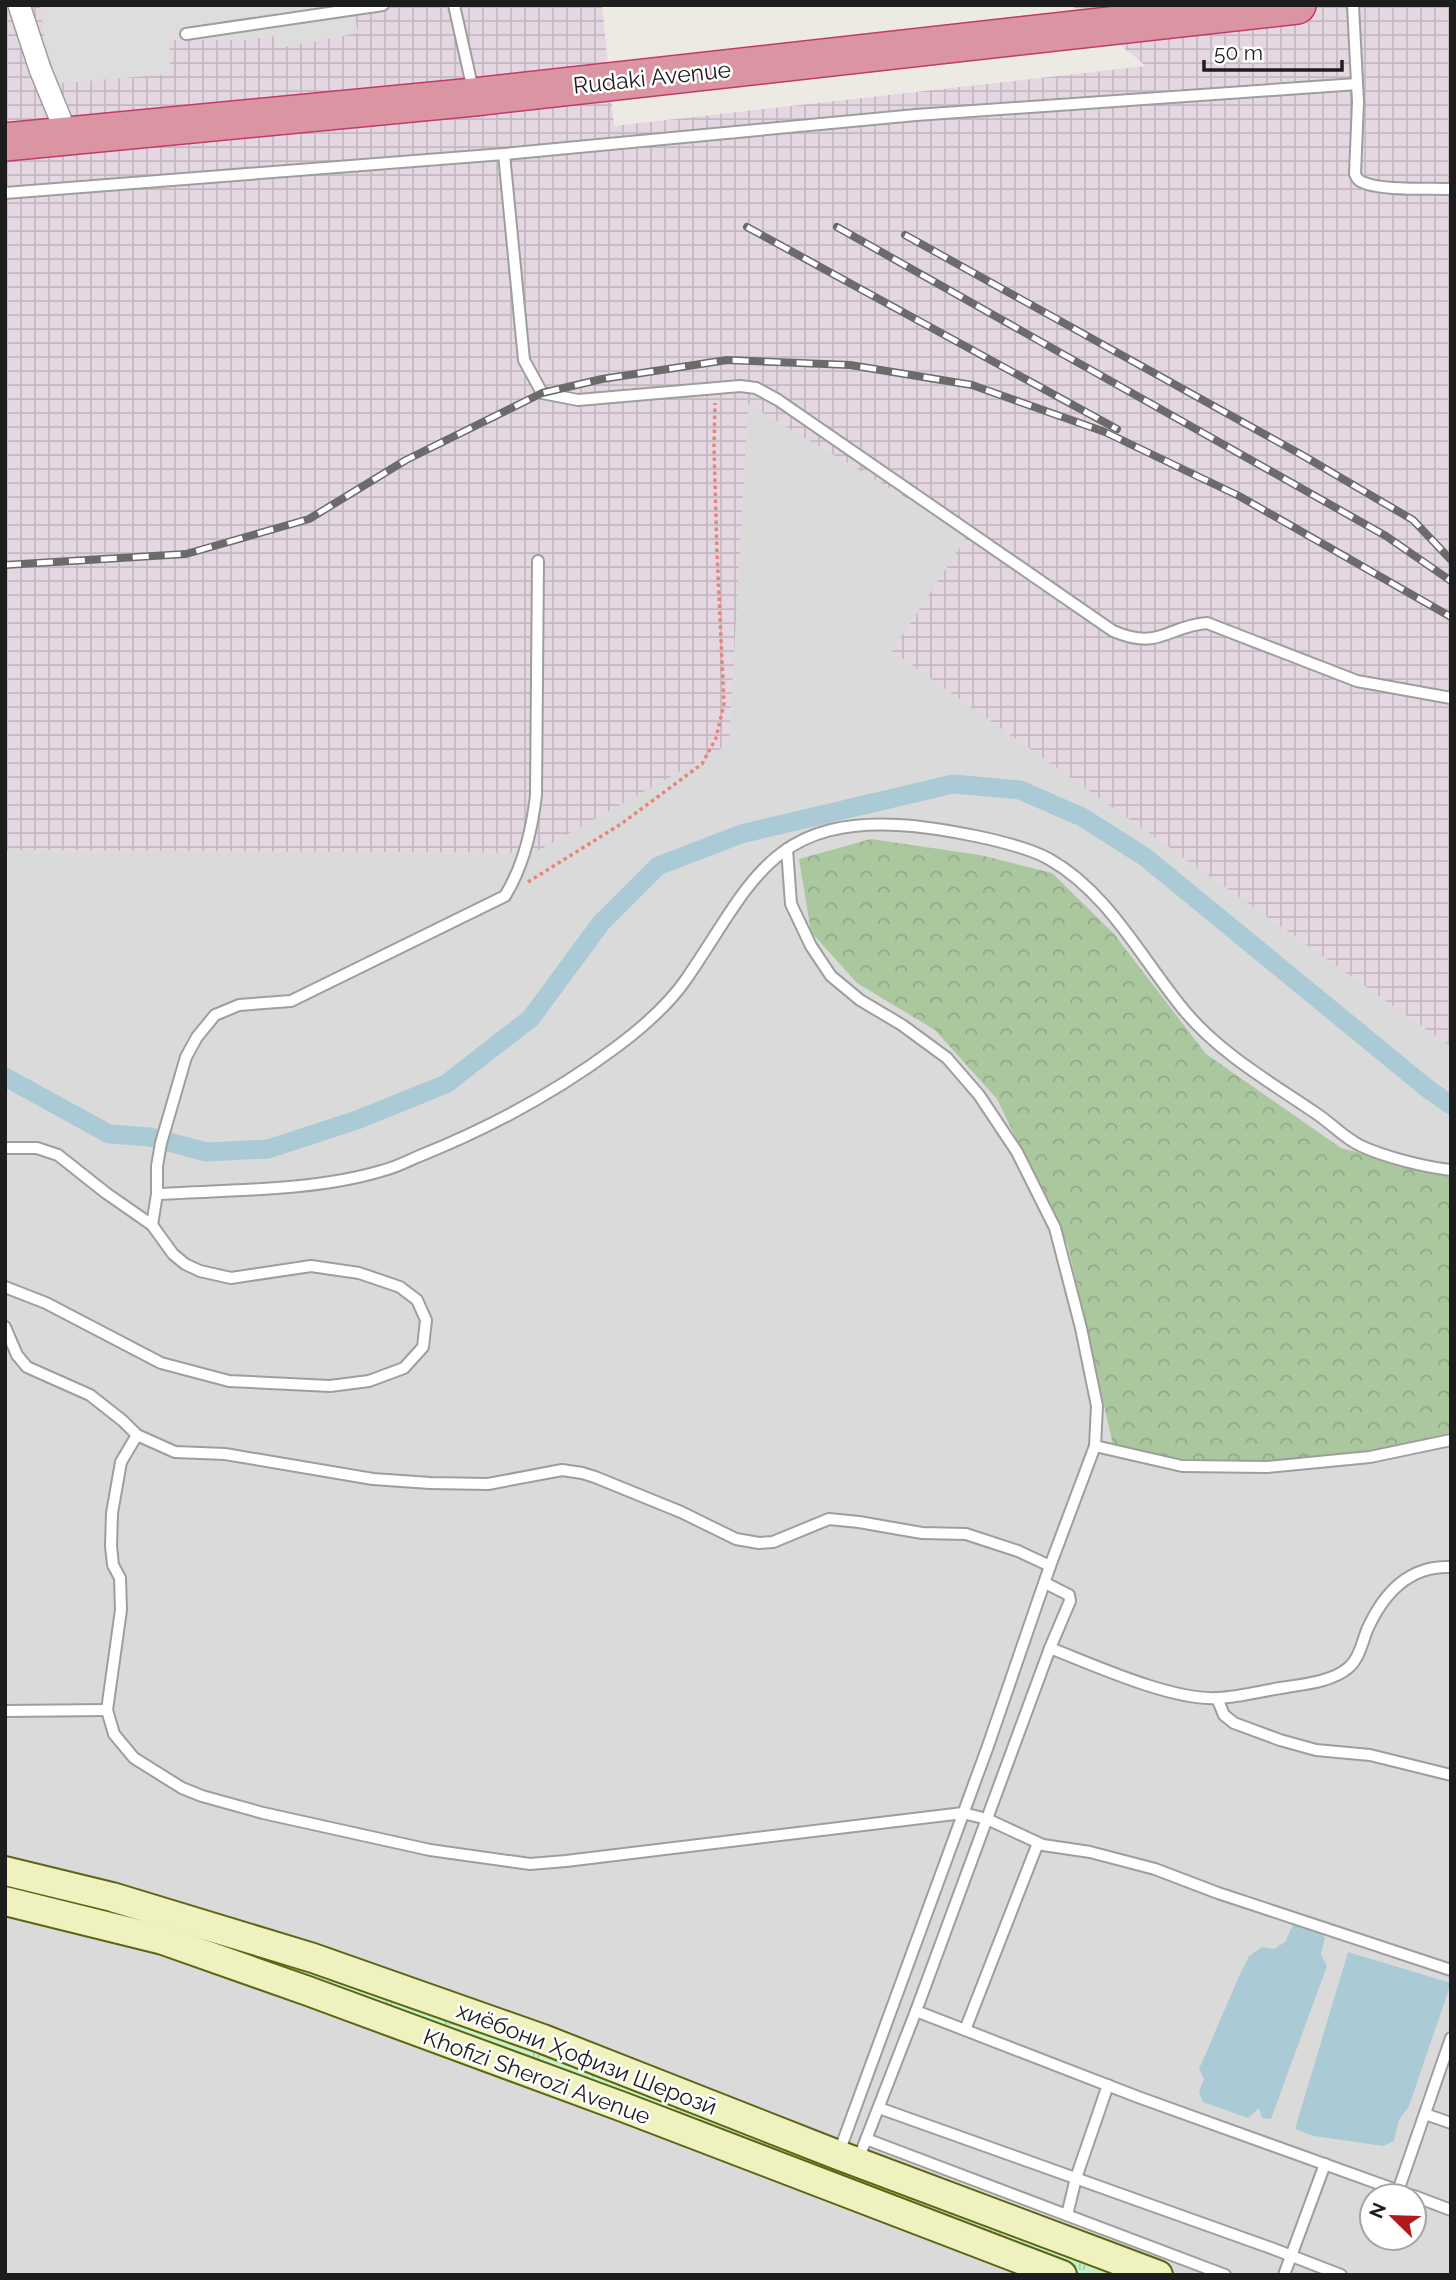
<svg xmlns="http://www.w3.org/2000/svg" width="1456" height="2280" viewBox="0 0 1456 2280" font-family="Raleway,sans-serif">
<defs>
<pattern id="industrial-grid" width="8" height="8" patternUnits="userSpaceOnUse" patternTransform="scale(1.75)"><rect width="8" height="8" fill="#e5d7e2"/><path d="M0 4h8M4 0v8" fill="none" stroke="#c4b8c1"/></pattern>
<pattern id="forest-crowns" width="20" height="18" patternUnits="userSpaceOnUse" patternTransform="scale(1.75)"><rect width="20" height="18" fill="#aac79e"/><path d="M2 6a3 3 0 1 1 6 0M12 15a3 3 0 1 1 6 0" fill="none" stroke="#92aa88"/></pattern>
<pattern id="park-tufts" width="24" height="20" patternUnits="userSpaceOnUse" patternTransform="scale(1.75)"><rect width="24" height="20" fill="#c6f2c9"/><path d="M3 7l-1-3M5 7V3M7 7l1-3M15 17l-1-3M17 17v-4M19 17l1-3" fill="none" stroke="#aacfac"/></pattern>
</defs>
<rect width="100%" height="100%" fill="#edeae4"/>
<path fill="#dbdada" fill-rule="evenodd" d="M747,403L969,535L893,651L1451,1047V2275H5V850L534,853ZM1372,2196H1414V2238H1372Z"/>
<path fill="url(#industrial-grid)" d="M5,5H602L614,126L1146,66L1071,5H1451V1047L892,651L968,535L748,404L729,744L534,853L5,850Z"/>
<path fill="url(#forest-crowns)" d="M871,839L980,855L1052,873L1114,934L1206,1054L1341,1148L1451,1177V1437L1365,1453L1265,1463L1181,1461L1113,1445L1068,1246L997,1099L935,1030L857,983L811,932L799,859Z"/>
<path fill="url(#park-tufts)" d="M5,1875L311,1965L1149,2275H1060L305,1994L5,1904Z"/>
<path fill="#ddd" d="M40,5H352L358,33L278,48L273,36L248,40H169L171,74L51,84Z"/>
<g fill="#aacbd5">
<path d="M1293,1925L1317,1929L1325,1938L1321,1954L1327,1966L1271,2119L1262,2118L1259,2108L1248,2118L1203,2102L1199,2091L1204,2079L1199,2069L1240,1974L1249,1956L1262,1947L1274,1949L1285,1942Z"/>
<path d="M1348,1952L1451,1983L1409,2106L1399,2120L1394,2141L1383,2146L1314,2136L1295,2129Z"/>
</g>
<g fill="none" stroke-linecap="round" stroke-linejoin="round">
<path stroke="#aacbd5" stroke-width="19" d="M5,1077L109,1134L150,1137L206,1152L268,1149L357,1120L446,1084L531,1018L601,923L658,866L741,834L953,784L1020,790L1082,817L1145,857L1428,1089L1451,1105"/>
<g stroke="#9e9e9e" stroke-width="14">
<g id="lane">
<path d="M454,5L473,90"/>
<path d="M1353,5L1358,102L1355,174C1357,178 1357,180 1362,182C1381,191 1429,188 1451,189"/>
<path d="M186,34L383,5"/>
<path d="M504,154L524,360L542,393L578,400L740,386L756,388L778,400L1113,631C1160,651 1167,626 1207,623L1357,681L1451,698"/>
<path d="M5,193L504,154L916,115L1357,84"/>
<path d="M787,849L791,904L811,946L831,976L860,1000L902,1025L947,1058L979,1095L1017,1152L1055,1228L1081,1328L1097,1406L1095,1446L1050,1566L988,1746L838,2155"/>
<path d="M5,1148H37L58,1155L106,1193L152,1225L173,1254L185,1264L200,1271L231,1278L311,1266L359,1273L400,1287L417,1300L426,1320L423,1347L404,1368L369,1381L330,1386L229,1381L161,1363L46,1303L5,1287"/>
<path d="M157,1194C227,1190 315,1191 381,1171C394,1168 406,1162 417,1157C485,1130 556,1092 615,1048C642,1028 668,1006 687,978C749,888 769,818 898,825C936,827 1016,841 1049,859C1108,892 1141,958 1183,1009C1219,1053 1270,1082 1317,1114C1332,1124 1344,1138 1361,1146C1385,1157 1424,1167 1451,1170"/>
<path d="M152,1225L157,1194V1166L161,1143L186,1057L197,1037L215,1015L239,1005L291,1001L505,896C524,865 532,830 536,795L538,561"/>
<path d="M5,1327L17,1355L27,1367L90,1395L123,1421L137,1435L175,1452L225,1454L373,1479L430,1483L488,1484L562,1470L582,1473L595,1477L681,1512L736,1539L759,1543L773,1542L829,1519L859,1522L922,1533L966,1534L1018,1551L1050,1566"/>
<path d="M137,1435L121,1462L112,1513L111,1546L113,1565L120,1578L121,1610L107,1710L114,1734L134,1758L182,1788L202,1796L263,1813L430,1850L530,1864L566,1861L963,1813L987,1819L1043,1845L1090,1852L1155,1869L1218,1893L1451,1970"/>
<path d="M1095,1446L1182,1466L1267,1467L1370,1457L1451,1440"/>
<path d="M1045,1583L1069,1595L1070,1601L1050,1648C1094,1665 1172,1701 1218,1698C1241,1697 1265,1690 1287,1687C1306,1684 1333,1681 1348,1668C1359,1659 1362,1643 1367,1630C1383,1594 1408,1565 1451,1567"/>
<path d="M1217,1698L1224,1715L1234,1723L1280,1740L1316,1750L1370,1755L1451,1775"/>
<path d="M5,1711L107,1710"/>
<path d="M916,2011L1138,2097L1413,2196"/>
<path d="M965,2030L1038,1843"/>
<path d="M879,2108L1271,2248L1341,2275"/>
<path d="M1425,2114L1451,2123"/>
<path d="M866,2139L1225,2275"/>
<path d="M858,2160L916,2011L1050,1648"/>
<path d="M1398,2191L1451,2038"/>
<path d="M1414,2196L1451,2210"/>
<path d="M1067,2215L1076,2178L1108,2085"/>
<path d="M1284,2275L1325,2164"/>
</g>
</g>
<g stroke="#9e9e9e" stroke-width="24">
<path id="street" d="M19,5L40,69L67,135"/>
</g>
<g stroke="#5d6512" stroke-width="32">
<g id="secondary">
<path d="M5,1871L112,1897L313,1958L543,2039L838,2155L1158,2275"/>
<path d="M5,1901L163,1940L308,1991L623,2107L1062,2275"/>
</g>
</g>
<g stroke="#c23a69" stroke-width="40">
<path id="highway" d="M5,142L474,97L1297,5"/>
</g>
<path stroke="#e8857a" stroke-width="3.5" stroke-dasharray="3.5 3.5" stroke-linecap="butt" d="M528,882L621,824L702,764L716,738L724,704L717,553L714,447L715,403"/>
<use href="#lane" stroke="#fff" stroke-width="10"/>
<use href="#street" stroke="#fff" stroke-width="21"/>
<use href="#secondary" stroke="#eff1be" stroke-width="28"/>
<use href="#highway" stroke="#db95a2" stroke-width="37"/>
<g stroke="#6b6b6b" stroke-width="8">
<g id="rail">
<path d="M747,227L1117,429"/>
<path d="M837,227L1386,536L1451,581"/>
<path d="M905,235L1302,455L1413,520L1451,560"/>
<path d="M5,565L186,554L309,519L406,460L542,393L602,379L727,360L850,365L972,385L1105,432L1239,496L1451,617"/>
</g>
</g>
<use href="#rail" stroke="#fff" stroke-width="5" stroke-dasharray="16" stroke-linecap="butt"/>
</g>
<g text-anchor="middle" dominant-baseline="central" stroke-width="5" stroke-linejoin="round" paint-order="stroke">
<g font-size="23" fill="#1d1d1d" stroke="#fff">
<text transform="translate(652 77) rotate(-6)">Rudaki Avenue</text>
<text transform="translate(587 2058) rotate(21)">хиёбони Ҳофизи Шерозӣ</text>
<text transform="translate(537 2076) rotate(20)">Khofizi Sherozi Avenue</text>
</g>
</g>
<rect width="1456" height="2280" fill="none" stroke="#1d1d1d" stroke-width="14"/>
<g transform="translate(1393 2217) rotate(293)"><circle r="33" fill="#ffffff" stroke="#a5a5a5" stroke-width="2"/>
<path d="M0-5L12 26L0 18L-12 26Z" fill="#b1191a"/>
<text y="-10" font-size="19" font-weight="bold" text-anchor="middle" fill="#1d1d1d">N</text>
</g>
<path d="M1204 60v10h138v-10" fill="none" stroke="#1d1d1d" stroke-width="3.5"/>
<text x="1214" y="60" font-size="21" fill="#1d1d1d" stroke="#ffffff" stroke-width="5" paint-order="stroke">50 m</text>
</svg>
